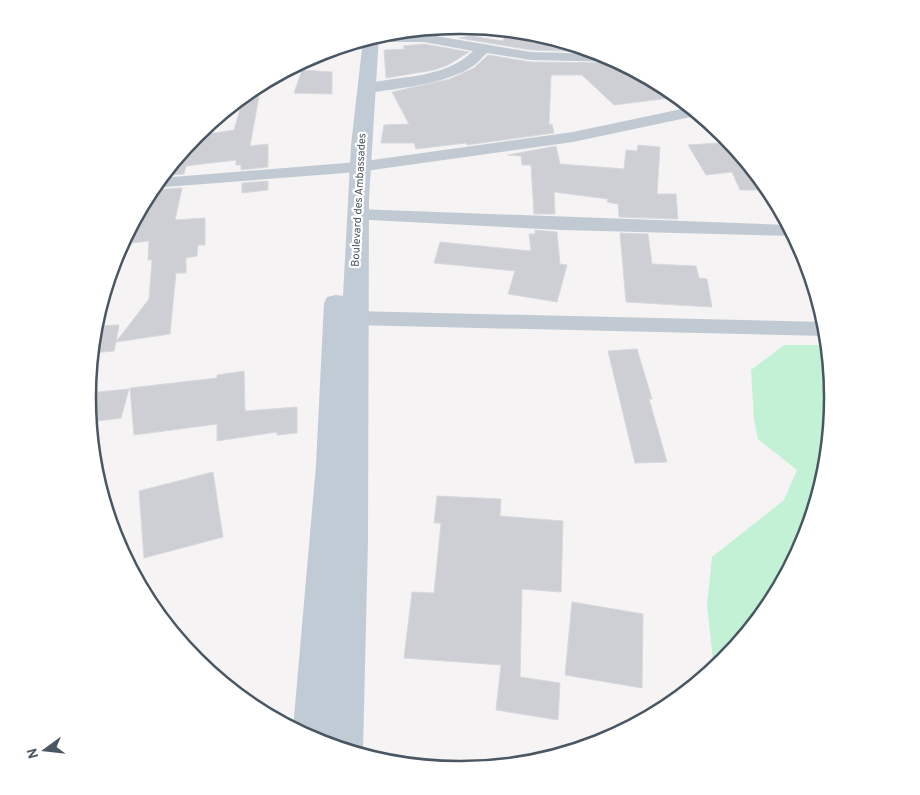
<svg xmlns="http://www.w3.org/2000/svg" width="920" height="795" viewBox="0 0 920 795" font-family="Overpass,sans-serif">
<rect width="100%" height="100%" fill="#f5f3f3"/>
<path fill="#c3f1d5" d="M784,345H827L832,398L825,470L804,540L770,605L723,661L714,669L707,605L712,557L784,500L797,470L758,439L754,420L751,370Z"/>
<g fill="#cdcfd5" stroke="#d7d9de">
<path d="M514,30L533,32L598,52L531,50L459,38L471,36L503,41L507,31Z"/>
<path d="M424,44L469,52L448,65L434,70L386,78L384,50L405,49L403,46Z"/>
<path d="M488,55L531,62L620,63L667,88L678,97L614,105L582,75H551L549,125L552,124L554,133L467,145L466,143L416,149L414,143H381L384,125L409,124L392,92L450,79L474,68Z"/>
<path d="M302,70L332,72V94L294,93Z"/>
<path d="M258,85H261L250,146L268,144V167L241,170V165H236V160L186,166L184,174L162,176L195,136L234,130L244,96Z"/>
<path d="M719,131L724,134L769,190H740L732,172L706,175L688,145L719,143L715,133Z"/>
<path d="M638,145L660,147L657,194H676L678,219L619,217L618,204L607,202L608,199L554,192L555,214H534L531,165H522L521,156L508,155L556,146L560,164L624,169L626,150L637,151Z"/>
<path d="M268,181V190L242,193V183Z"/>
<path d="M182,188L175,220L205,218V245H198L197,256L186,258V273H176L170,334L116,342L114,351L92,353L95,326L119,325L116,342L149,299L152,260H148L149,241L122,244L150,190Z"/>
<path d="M535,230L557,232L560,264L567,265L557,302L508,294L515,271L434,263L440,242L531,251L529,234H535Z"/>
<path d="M620,233L648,234L652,264L696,266L699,278L707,279L712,307L626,302Z"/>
<path d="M637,349L652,399H649L667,462L635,463L608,351Z"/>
<path d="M244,371L245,411L297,407V433L277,435V432L217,441V424L134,435L130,388L217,378V375Z"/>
<path d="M129,389L121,418L90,422L88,393Z"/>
<path d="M213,472L223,537L144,558L139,491Z"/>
<path d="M437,496L501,499L500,516L563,521L561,592L522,589L520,677L560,683L558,720L496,710L501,665L404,658L412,592L434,593L441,523H434Z"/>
<path d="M572,602L643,614L642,688L565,675Z"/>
</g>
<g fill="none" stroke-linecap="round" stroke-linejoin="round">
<g fill="#c1cad2" fill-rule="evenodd">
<path d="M382,34H424L531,52L604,54L619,62L531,60L487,53C482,57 478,63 473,66C447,84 396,89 366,93L361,91L358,88L361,85C398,75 444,80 473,51L424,42H369L363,40Z"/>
<path d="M691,107L700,115L573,142L358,172L152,188L160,178L358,162L573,132Z"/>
<path d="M357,209L788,225L794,236L562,230L351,219L348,215L351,211Z"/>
<path d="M353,311L824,322L826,336L353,325L346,323L343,318L346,313Z"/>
</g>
<path fill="#c1cbd6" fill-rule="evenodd" d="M379,35L369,199L368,540L363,750L361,755L317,742L293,729L316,465L324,303L327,297L336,295L343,296L351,145L363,40Z"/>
</g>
<g text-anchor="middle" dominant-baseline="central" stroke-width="4.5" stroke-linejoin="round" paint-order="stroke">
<g font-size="11" fill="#4a5661" stroke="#fff">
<text transform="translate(359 200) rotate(-87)">Boulevard des Ambassades</text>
</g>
</g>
<path d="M0 0H920V795H0ZM459 34H461A363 363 0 0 1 824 397V398A363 363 0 0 1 461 761H459A363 363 0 0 1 96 398V397A363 363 0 0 1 459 34Z" fill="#fff" fill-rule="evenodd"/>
<path fill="none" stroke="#4a5661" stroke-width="2.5" d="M459 34H461A363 363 0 0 1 824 397V398A363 363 0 0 1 461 761H459A363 363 0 0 1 96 398V397A363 363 0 0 1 459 34Z"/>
<g transform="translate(45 750) rotate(255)" stroke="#ffffff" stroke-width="4" paint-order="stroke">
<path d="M0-4L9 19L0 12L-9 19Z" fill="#4a5661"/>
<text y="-8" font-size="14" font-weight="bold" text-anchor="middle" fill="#4a5661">N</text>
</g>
</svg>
